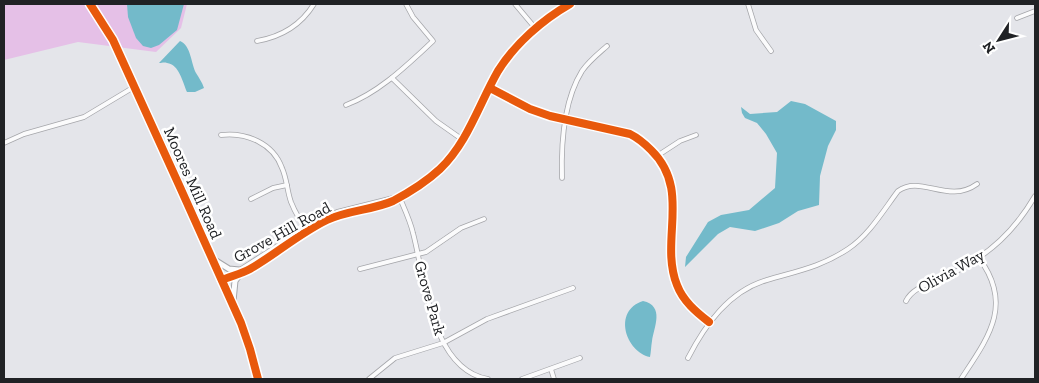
<svg xmlns="http://www.w3.org/2000/svg" width="1039" height="383" viewBox="0 0 1039 383" font-family="'Zilla Slab',serif">
<rect width="100%" height="100%" fill="#e4e5ea"/>
<path fill="#e5c0e7" d="M4,4H187L181,28L156,52L78,42L4,60Z"/>
<g fill="#73baca">
<path d="M127,4H184L177,30L159,45L151,48L143,46L136,38L128,17Z"/>
<path d="M180,41C191,45 191,64 196,73C199,78 202,82 204,88L195,92H187C183,83 179,64 167,63C164,62 162,63 159,63Z"/>
<path d="M791,101L805,104L836,121V130L828,146L820,176L819,205L798,211L779,223L755,231L730,227L718,234L685,267L686,257L708,222L721,215L749,210L775,188L777,153L766,134L757,123L745,118L742,113L741,107L750,114L777,112Z"/>
<path d="M643,301C665,306 654,327 652,341C651,347 651,352 650,357C626,352 612,311 643,301Z"/>
</g>
<g fill="none" stroke-linecap="round" stroke-linejoin="round">
<g stroke="#a5a6aa" stroke-width="5.5">
<g id="street">
<path d="M515,4L536,29"/>
<path d="M748,4L756,30L771,51"/>
<path d="M1017,18L1035,11"/>
<path d="M257,41C280,37 301,25 314,4"/>
<path d="M392,78L436,121L463,140"/>
<path d="M490,88L530,109L550,116L630,134C638,138 645,144 651,150C692,190 659,240 677,285C683,301 696,312 709,322"/>
<path d="M346,105C380,92 407,65 433,41L413,17L406,4"/>
<path d="M221,135C246,132 273,143 282,168C287,179 287,191 291,202C295,212 300,221 307,229"/>
<path d="M4,143L24,134L84,117L134,87"/>
<path d="M657,156L680,141L696,135"/>
<path d="M562,178C561,145 564,100 582,71C589,61 598,54 607,46"/>
<path d="M399,196C404,208 410,220 413,233C425,278 431,369 488,379"/>
<path d="M251,199L273,188L287,185"/>
<path d="M360,269L426,252L461,228L484,219"/>
<path d="M238,271L318,220L337,212L397,197"/>
<path d="M222,280C231,276 241,274 250,269C276,254 300,233 327,220C348,210 373,210 393,201C410,192 426,182 440,169C468,142 479,104 498,71C515,44 542,20 570,4"/>
<path d="M906,301C913,287 930,284 944,277C956,272 967,266 978,258C1001,243 1021,220 1035,196"/>
<path d="M688,358C705,325 729,291 767,280C797,271 821,267 848,249C869,235 883,211 898,191C921,174 948,205 977,184"/>
<path d="M551,369L554,379"/>
<path d="M369,379L395,358L443,343L487,319L573,288"/>
<path d="M522,379L580,358"/>
<path d="M961,379C988,338 1014,305 979,258"/>
</g>
</g>
<g stroke="#a5a6aa" stroke-width="7">
<g id="secondary">
<path d="M90,4L113,40L179,185L241,323L250,349L258,379"/>
<path d="M213,259L229,269L239,270"/>
<path d="M233,301L235,281L240,274"/>
</g>
</g>
<use href="#street" stroke="#fbfbfc" stroke-width="4"/>
<use href="#secondary" stroke="#fbfbfc" stroke-width="5"/>
<g stroke="#fff" stroke-width="11">
<g id="cycleway">
<path d="M90,4L113,40L179,185L241,323L250,349L258,379"/>
<path d="M490,88L530,109L550,116L630,134C638,138 645,144 651,150C692,190 659,240 677,285C683,301 696,312 709,322"/>
<path d="M222,280C231,276 241,274 250,269C276,254 300,233 327,220C348,210 373,210 393,201C410,192 426,182 440,169C468,142 479,104 498,71C515,44 542,20 570,4"/>
</g>
</g>
<use href="#cycleway" stroke="#e8590c" stroke-width="8"/>
</g>
<g text-anchor="middle" dominant-baseline="central" stroke-width="5" stroke-linejoin="round" paint-order="stroke">
<g font-size="16" fill="#202225" stroke="#fff">
<text transform="translate(193 183) rotate(66)">Moores Mill Road</text>
<text transform="translate(282 232) rotate(-29)">Grove Hill Road</text>
<text transform="translate(951 271) rotate(-29)">Olivia Way</text>
<text transform="translate(430 298) rotate(74)">Grove Park</text>
</g>
</g>
<rect width="1039" height="383" fill="none" stroke="#202225" stroke-width="10"/>
<g transform="translate(999 40) rotate(234)" stroke="#ffffff" stroke-width="4" paint-order="stroke">
<path d="M0-4L9 19L0 12L-9 19Z" fill="#202225"/>
<text y="-8" font-size="14" font-weight="bold" text-anchor="middle" fill="#202225">N</text>
</g>
</svg>
